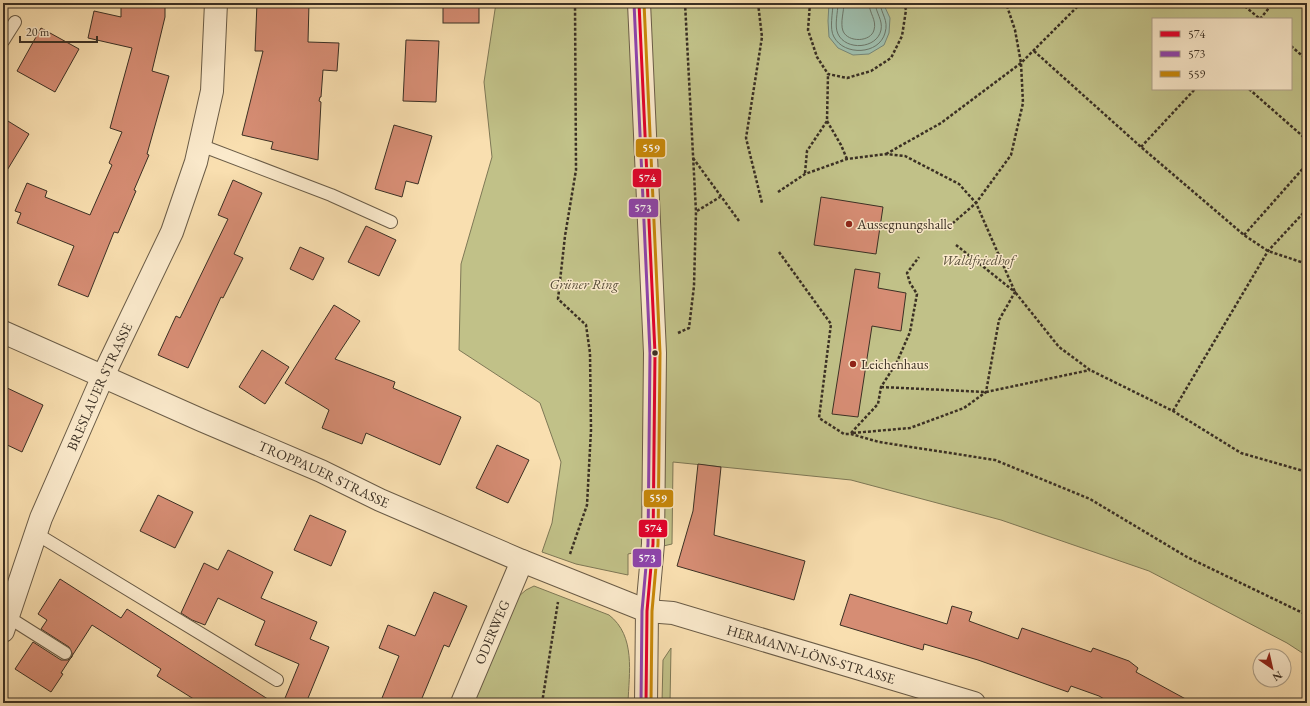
<svg xmlns="http://www.w3.org/2000/svg" width="1310" height="706" viewBox="0 0 1310 706" font-family="'EB Garamond',serif">
<rect width="100%" height="100%" fill="#f9dfb0"/>
<filter id="stains"><feTurbulence type="fractalNoise" baseFrequency=".005" numOctaves="4"/><feColorMatrix values="0 0 0 0 .2 0 0 0 0 .09 0 0 0 0 .02 0 0 0 .5 -.17"/></filter>
<radialGradient id="worn" r=".72"><stop offset=".6" stop-color="#630" stop-opacity="0"/><stop offset="1" stop-color="#630" stop-opacity=".3"/></radialGradient>
<g fill="#c1c188" stroke="#7e7856" fill-rule="evenodd">
<path d="M496,3H1307V656L1287,643L1149,571L1001,520L851,480L673,462L672,544L628,554V575L576,564L542,552L552,523L561,462L540,403L459,350L461,264L492,157L484,82ZM1153,19H1291V89H1153Z"/>
<path d="M534,586L609,615C636,636 629,673 628,703H474L519,596L526,590Z"/>
<path d="M671,648L670,703H662L663,660Z"/>
</g>
<path fill="#9ebdac" stroke="#768576" d="M829,3H883L890,18L889,33L884,45L869,54L853,55L838,48L829,37L828,21Z"/>
<g fill="none" stroke-linecap="round" stroke-linejoin="round">
<g stroke="#6c7668" stroke-width="1">
<path d="M833,3C833,12 829,29 834,37C844,56 879,55 885,33C889,20 881,14 880,3"/>
<path d="M838,3C838,12 834,26 838,34C846,51 877,49 881,30C883,20 876,13 875,3"/>
<path d="M844,3C844,11 840,23 843,31C848,43 871,42 874,30C877,20 869,13 869,3"/>
</g>
</g>
<g fill="#d68d74" stroke="#3b3024">
<path d="M121,3H165V17L152,71L169,76L147,154L149,155L134,190L136,191L118,233L114,232L88,297L58,285L74,246L17,223L21,213L15,211L27,183L47,191L45,197L90,215L112,165L109,163L122,132L110,128L132,48L88,38L94,11L121,17Z"/>
<path d="M257,3H309L308,42L339,43L337,71L323,70L321,97H320L319,101L321,102L318,160L271,149L273,142L242,135L263,51H255Z"/>
<rect x="443" y="3" width="36" height="20"/>
<path d="M41,28L79,49L55,92L17,71Z"/>
<path d="M406,40L439,41L436,102L403,101Z"/>
<path d="M3,118L29,134L3,177Z"/>
<path d="M394,125L432,136L418,184L406,181L402,197L375,189Z"/>
<path d="M233,180L262,193L234,254L243,258L223,298L221,297L188,368L158,355L176,316L180,318L228,219L218,215Z"/>
<path d="M821,197L883,207L876,254L814,245Z"/>
<path d="M366,226L396,240L379,276L348,262Z"/>
<path d="M300,247L324,258L313,280L290,269Z"/>
<path d="M855,269L880,273L878,288L906,293L901,331L872,326L858,417L832,414Z"/>
<path d="M334,305L360,321L335,359L395,382L393,388L461,417L440,465L366,433L362,444L322,428L329,410L285,383Z"/>
<path d="M262,350L289,367L265,404L239,387Z"/>
<path d="M3,386L43,405L22,452L3,443Z"/>
<path d="M497,445L529,460L508,503L476,488Z"/>
<path d="M698,464L721,467L714,535L805,561L794,600L677,566L693,511Z"/>
<path d="M158,495L193,512L175,548L140,531Z"/>
<path d="M310,515L346,531L331,566L294,550Z"/>
<path d="M228,550L273,572L261,598L317,622L310,639L329,647L306,703H283L299,664L255,645L265,621L218,598L205,625L192,620L181,613L204,563L218,570Z"/>
<path d="M60,579L121,618L127,609L274,703H200L157,676L161,669L92,625L61,673L63,674L51,692L15,669L33,642L61,660H68L72,657V653L69,647L41,629L47,620L38,614Z"/>
<path d="M434,592L467,606L449,647L444,645L420,703H380L399,656L379,648L388,625L415,636Z"/>
<path d="M850,594L947,624L952,606L972,612L969,621L1018,639L1022,628L1091,652L1093,648L1129,661L1138,668L1136,672L1193,703H1111L1099,696L1071,686L1068,692L978,660L924,644L923,650L840,625Z"/>
</g>
<g fill="none" stroke-linecap="round" stroke-linejoin="round">
<g stroke="#6a5c47" stroke-width="14">
<g id="service">
<path d="M3,41L15,22"/>
<path d="M200,145L331,195L391,222"/>
<path d="M35,533L277,680"/>
<path d="M8,617L65,653"/>
</g>
</g>
<g stroke="#6a5c47" stroke-width="24">
<g id="minor">
<path id="s1" d="M3,332L201,420L321,471L380,500L522,561L647,611L673,613L974,703"/>
<path id="s2" d="M3,631L41,518L103,376L172,232L196,162L212,91L216,3"/>
<path id="s3" d="M462,703L522,561"/>
</g>
</g>
<g stroke="#6a5c47" stroke-width="24">
<path id="tertiary" d="M639,3L655,353L653,544L647,611L646,703"/>
</g>
<g stroke="#3b3024" stroke-width="2.5" stroke-dasharray="3 2" stroke-linecap="butt">
<path d="M758,3L762,37L746,138L762,203"/>
<path d="M810,3L808,30L817,57L828,74L847,78L871,71L891,58L902,36L906,10L904,3"/>
<path d="M1241,3L1260,19L1273,3"/>
<path d="M1291,46L1307,60"/>
<path d="M1034,51L1141,147L1244,235L1268,251L1307,264"/>
<path d="M1249,89L1307,140"/>
<path d="M827,121L841,145L847,159"/>
<path d="M1141,147L1195,89"/>
<path d="M886,154L941,123L1021,63L1081,3"/>
<path d="M693,158L739,221"/>
<path d="M805,173L807,151L827,121L828,74"/>
<path d="M778,192L805,174L847,159L886,154L905,156L959,184L976,203L1015,292L1059,347L1090,370L1173,411L1241,453L1307,472"/>
<path d="M697,211L720,197"/>
<path d="M945,230L976,203L1011,155L1023,103L1021,63L1015,30L1006,3"/>
<path d="M1244,235L1307,164"/>
<path d="M779,252L831,324L819,418L844,434H851L879,442L995,460L1090,499L1187,557L1307,615"/>
<path d="M678,333L689,328L694,286L696,212L685,3"/>
<path d="M881,387L986,392L1090,370"/>
<path d="M1173,411L1268,251L1307,209"/>
<path d="M851,433L878,404L881,387L897,362L910,332L917,294L910,283L907,273L919,257"/>
<path d="M853,433L910,428L964,408L986,392L999,320L1015,292L956,245"/>
<path d="M570,554L587,505L591,430L590,353L586,325L558,299L565,236L576,170L575,3"/>
<path d="M542,703L558,602"/>
</g>
<use href="#service" stroke="#fbeacc" stroke-width="12"/>
<use href="#minor" stroke="#fbeacc" stroke-width="22"/>
<use href="#tertiary" stroke="#fbeacc" stroke-width="22"/>
<g stroke="#fbeacc" stroke-width="6">
<path id="bus-1" d="M639,3L655,353L653,544L647,611L646,703"/>
</g>
<g stroke="#fbeacc" stroke-width="6">
<path id="bus-2" d="M634,3L650,353L648,544L642,611L641,703"/>
</g>
<g stroke="#fbeacc" stroke-width="6">
<path id="bus-3" d="M644,3L660,353L658,544L652,611L651,703"/>
</g>
<use href="#bus-1" stroke="#e4002b" stroke-width="3"/>
<use href="#bus-2" stroke="#8e44ad" stroke-width="3"/>
<use href="#bus-3" stroke="#c88809" stroke-width="3"/>
</g>
<g fill="#8f2418" stroke="#fbeacc" stroke-width="1.5">
<circle cx="849" cy="224" r="4"/>
<circle cx="853" cy="364" r="4"/>
</g>
<circle fill="#3b3024" stroke="#fbeacc" stroke-width="1.5" cx="655" cy="353" r="3.5"/>
<g text-anchor="middle" dominant-baseline="central" stroke-width="3" stroke-linejoin="round" paint-order="stroke">
<g font-size="14" fill="#3b3024" stroke="#fbeacc" text-anchor="start">
<text x="857" y="224">Aussegnungshalle</text>
<text x="861" y="364">Leichenhaus</text>
</g>
<g font-size="14" font-style="italic" fill="#564d38" stroke="#fbeacc">
<text x="978" y="260">Waldfriedhof</text>
<text x="584" y="284">Grüner Ring</text>
</g>
<g font-size="14" fill="#3b3024" stroke="#fbeacc">
<text stroke="none"><textPath href="#s2" startOffset="263">BRESLAUER STRASSE</textPath></text>
<text stroke="none"><textPath href="#s1" startOffset="351">TROPPAUER STRASSE</textPath></text>
<text stroke="none"><textPath href="#s3" startOffset="77">ODERWEG</textPath></text>
<text stroke="none"><textPath href="#s1" startOffset="872">HERMANN-LÖNS-STRASSE</textPath></text>
</g>
</g>
<g stroke="#fbeacc" stroke-width="1.5">
<rect x="635" y="138" width="31" height="20" rx="4" fill="#c88809"/>
<rect x="632" y="168" width="30" height="20" rx="4" fill="#e4002b"/>
<rect x="628" y="198" width="31" height="20" rx="4" fill="#8e44ad"/>
<rect x="643" y="489" width="31" height="19" rx="4" fill="#c88809"/>
<rect x="638" y="519" width="30" height="19" rx="4" fill="#e4002b"/>
<rect x="632" y="548" width="30" height="20" rx="4" fill="#8e44ad"/>
</g>
<g font-size="11" text-anchor="middle" font-weight="bold" fill="#fff">
<text x="651" y="152">559</text>
<text x="647" y="182">574</text>
<text x="643" y="212">573</text>
<text x="658" y="502">559</text>
<text x="653" y="532">574</text>
<text x="647" y="562">573</text>
</g>
<rect width="1310" height="706" fill="none" stroke="#f9dfb0" stroke-width="16"/>
<rect x="4" y="4" width="1302" height="698" fill="none" stroke="#3b3024" stroke-width="2"/>
<rect x="8" y="8" width="1294" height="690" fill="none" stroke="#3b3024"/>
<rect x="1152" y="18" width="140" height="72" fill="#fbeacc" stroke="#aea089"/>
<rect x="1160" y="31" width="20" height="6" fill="#e4002b" stroke="#aea089"/>
<text x="1188" y="38" font-size="12" fill="#3b3024">574</text>
<rect x="1160" y="51" width="20" height="6" fill="#8e44ad" stroke="#aea089"/>
<text x="1188" y="58" font-size="12" fill="#3b3024">573</text>
<rect x="1160" y="71" width="20" height="6" fill="#c88809" stroke="#aea089"/>
<text x="1188" y="78" font-size="12" fill="#3b3024">559</text>
<g transform="translate(1272 668) rotate(146)"><circle r="19" fill="#fbeacc" stroke="#aea089"/>
<path d="M0-3L7 15L0 10L-7 15Z" fill="#8f2418"/>
<text y="-6" font-size="11" font-weight="bold" text-anchor="middle" fill="#3b3024">N</text>
</g>
<path d="M20 36v6h77v-6" fill="none" stroke="#3b3024" stroke-width="2"/>
<text x="26" y="36" font-size="12" fill="#3b3024" stroke="#fbeacc" stroke-width="3" paint-order="stroke">20 m</text>
<rect width="100%" height="100%" filter="url(#stains)"/>
<rect width="100%" height="100%" fill="url(#worn)"/>
</svg>
